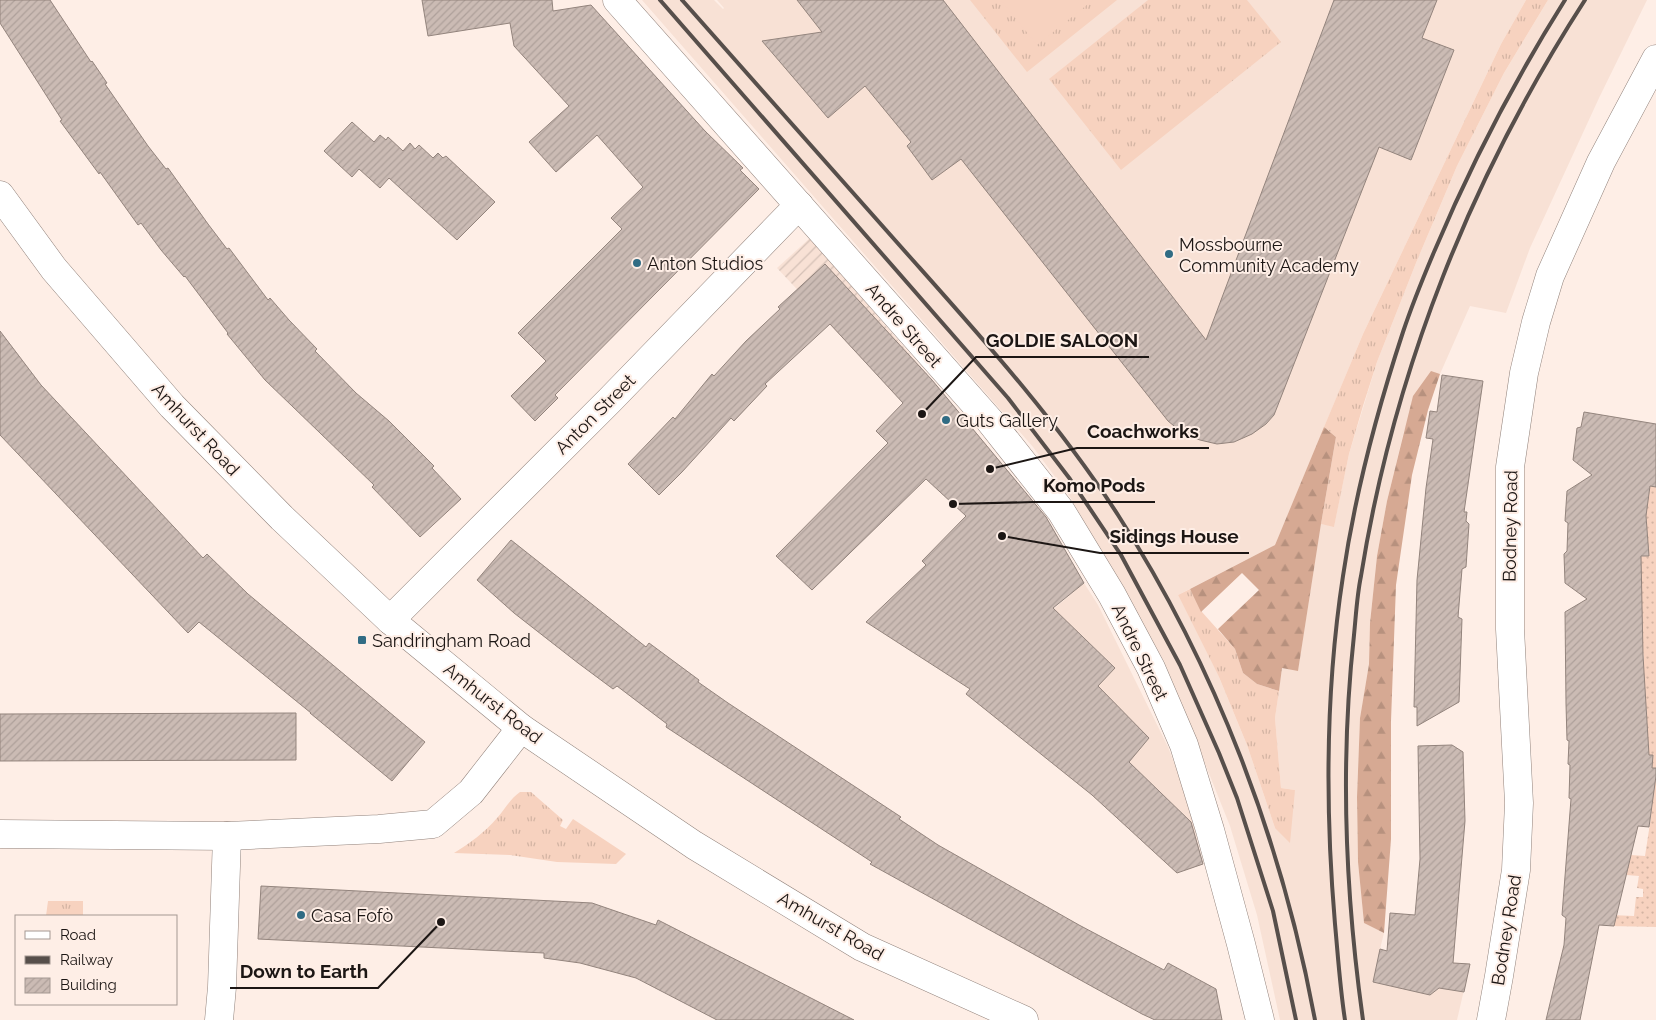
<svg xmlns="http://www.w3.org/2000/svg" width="1656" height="1020" viewBox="0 0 1656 1020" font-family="Raleway,sans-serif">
<defs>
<pattern id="industrial-furrows" width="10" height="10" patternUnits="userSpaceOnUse" patternTransform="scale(1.25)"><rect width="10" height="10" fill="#f8e1d5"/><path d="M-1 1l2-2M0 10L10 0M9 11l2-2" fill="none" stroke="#d4c0b6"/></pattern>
<pattern id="grass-tufts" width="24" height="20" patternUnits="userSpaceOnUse" patternTransform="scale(1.25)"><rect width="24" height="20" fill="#f7d2bf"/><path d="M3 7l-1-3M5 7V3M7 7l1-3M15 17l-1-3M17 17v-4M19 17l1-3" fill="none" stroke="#d3b4a3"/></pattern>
<pattern id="forest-firs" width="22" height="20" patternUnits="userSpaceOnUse" patternTransform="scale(1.25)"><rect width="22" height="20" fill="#d6a993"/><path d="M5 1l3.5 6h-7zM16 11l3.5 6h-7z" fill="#b7917e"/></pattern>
<pattern id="garden-dots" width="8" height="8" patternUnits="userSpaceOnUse" patternTransform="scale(1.25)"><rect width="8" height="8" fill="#f7d2bf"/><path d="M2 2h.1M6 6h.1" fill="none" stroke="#d3b4a3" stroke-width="1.8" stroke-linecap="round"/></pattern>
<pattern id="building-hatch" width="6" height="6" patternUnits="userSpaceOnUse" patternTransform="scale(1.25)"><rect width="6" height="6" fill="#cbbbb4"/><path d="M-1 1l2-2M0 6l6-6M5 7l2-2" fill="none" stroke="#aea09a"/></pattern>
</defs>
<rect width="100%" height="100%" fill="#feeee6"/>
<g fill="#f8e1d5">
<path d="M642,0H714L723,9L724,8L717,0H1526L1501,44L1363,334L1275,545L1178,595L1219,677L1247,745L1275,828L1295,790L1281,788L1275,718L1282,668L1298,670L1321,524L1334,526L1349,454L1377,362L1416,263L1457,166L1504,73L1548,0H1647L1599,98L1530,248L1506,313L1470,306L1440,374L1431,372L1404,431L1387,501L1377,556L1370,623L1369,664L1360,718L1357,797L1358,862L1364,923L1384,933L1380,949L1414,959L1470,964L1457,1020H1280L1257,915L1230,826L1164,661L1070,497L1033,447Z"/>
<path d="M1084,583L1098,605L1168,747L1186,794L1203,864L1177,873L1092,795L966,694L1050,612Z"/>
</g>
<path fill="url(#industrial-furrows)" d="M810,238L927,374L900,399L777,268Z"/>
<g fill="url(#grass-tufts)">
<path d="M970,0H1117L1027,72Z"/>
<path d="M1148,0H1247L1281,42L1121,170L1049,79Z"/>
<path d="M1526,0H1548L1504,73L1457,166L1416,263L1377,362L1363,406L1349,454L1334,527L1321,524L1336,437L1324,427L1363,334L1501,44Z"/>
<path d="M1190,589L1202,612L1235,649L1243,673L1257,684L1279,691L1275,718L1281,788L1295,790L1290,843L1275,828L1247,745L1219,677L1178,595Z"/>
<path d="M520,792H531L563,820L560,826L566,829L573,819L626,854L616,864L557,862L510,855L454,853C470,843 484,833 497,818C505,809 510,799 520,792Z"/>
<path d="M48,901H83V916H46Z"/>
</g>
<g fill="url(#forest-firs)">
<path d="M1431,371L1440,374L1428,410L1412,475L1396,585L1391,721V839L1384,933L1364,923L1358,862L1357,797L1360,718L1369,664L1370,623L1377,556L1387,501L1413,396Z"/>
<path d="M1324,427L1336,437L1321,524L1298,671L1282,668L1279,691L1257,684L1243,673L1235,649L1218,629L1259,590L1242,573L1201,612L1190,589L1275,545Z"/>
</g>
<g fill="url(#garden-dots)">
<path d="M1650,486L1656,487V768H1652L1653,755H1621L1647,721V709L1641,708L1638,662H1644L1643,650H1638L1613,558L1649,556L1646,517L1611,499L1648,501Z"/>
<path d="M1652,779H1656V927L1610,926L1611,915L1634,916L1636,897H1643V889L1637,888L1639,876L1614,874L1616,854L1645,856L1651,817Z"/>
</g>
<path fill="#f7d2bf" d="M1001,0H1093L1037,45Z"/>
<g fill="url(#building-hatch)" stroke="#93847d">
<path d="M0,0H50L91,62L92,61L107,83L105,84L148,146L166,169L168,168L208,224L227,249L229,248L268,300L270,298L289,320L317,349L315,351L356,393L389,421L434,466L432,468L461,499L420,537L372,487L374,485L265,380L227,334L228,333L185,276L184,277L161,250L141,223L138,225L100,172L99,174L60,121L62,120L0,23Z"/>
<path d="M422,0H552L553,11L591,5L705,131L743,168L740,170L759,189L555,395L558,398L535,421L511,396L546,361L518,333L622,229L611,218L643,187L597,135L556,172L529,142L569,106L514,46L510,23L428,36Z"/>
<path d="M797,0H943L1206,340L1334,0H1437L1422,38L1454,50L1411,160L1379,147L1274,415L1266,424L1252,434L1234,442L1217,444L1200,440L1185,435L1168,421L961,159L932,180L907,146L911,142L865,86L828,118L762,41L822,32Z"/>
<path d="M352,122L374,142L380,135L386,140L388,137L403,151L410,143L415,149L419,145L433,158L438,153L443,158L446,156L495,202L457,240L389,178L380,188L359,169L352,177L324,151Z"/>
<path d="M825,264L932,380L1046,517L1084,583L1053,608L1115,668L1098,686L1149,738L1129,762L1191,822L1203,864L1177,873L1092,795L966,694L970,689L866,622L926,565L922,561L966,516L926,479L812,590L776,556L888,443L876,431L903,403L830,324L765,384L767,386L734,421L731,418L682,472L659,495L628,464L673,417L675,419L712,374L714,376L746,341L780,309L778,307Z"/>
<path d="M0,331L41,385L203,558L207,554L248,594L425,742L392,781L310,713H311L199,622L188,633L0,435Z"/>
<path d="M1442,375L1483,381L1464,512H1467L1466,521L1469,524L1466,567L1462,569L1458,617L1462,619L1459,702L1417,726V707H1414L1417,580L1426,488L1433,439L1426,438L1430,411L1437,412Z"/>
<path d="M1584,412L1656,424V487L1650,486L1646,516L1649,556H1641L1643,655L1649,755H1653L1652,768H1656V776L1649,827L1638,826L1614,926L1599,925L1580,1020H1546L1564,945L1566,918L1562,915L1571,799L1569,798L1570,765L1568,764L1569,741L1567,740L1566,704L1565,612L1587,599L1565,583L1564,554L1567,551L1568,523L1565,521L1567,491L1592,475L1573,460L1577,428L1581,427Z"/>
<path d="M511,540L646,647L649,643L699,680L698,682L728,703L901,817L899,819L938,845L1079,925L1164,970L1168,963L1216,989L1222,1020H1155L1142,1014L870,864L872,862L666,727L667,724L617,686L613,689L578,663L514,613L477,580Z"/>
<path d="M296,713V760L0,761V714Z"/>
<path d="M1452,745L1463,752L1465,821L1453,963L1470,964L1464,992L1439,988L1430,995L1373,982L1380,949L1387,951L1390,913L1415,915L1420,859L1418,746Z"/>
<path d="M261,886L592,903L656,925L658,920L854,1020H717L636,978L580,963L544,958V953L258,939Z"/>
</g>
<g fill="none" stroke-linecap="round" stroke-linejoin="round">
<g stroke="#91827b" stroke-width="29">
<g id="minor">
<path d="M617,0L990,421L1061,511L1112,595L1151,668L1184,745L1210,830L1241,944L1260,1020"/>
<path d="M390,620L610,400L799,205"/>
<path d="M219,1020L222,987L227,836"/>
<path d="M1491,1020L1499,976L1516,870L1519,803L1510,629V467L1524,373L1536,322L1550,276L1601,162L1656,59"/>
</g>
</g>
<g stroke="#91827b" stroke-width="29">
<g id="tertiary">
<path d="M0,195L54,269L172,406L282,518L390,620L521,728L694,845L862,947L1024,1020"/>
<path d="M0,834L227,836L379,829L433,824L471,792L521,728"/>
</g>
</g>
<use href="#minor" stroke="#fff" stroke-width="28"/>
<use href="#tertiary" stroke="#fff" stroke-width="28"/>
<g stroke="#574f4b" stroke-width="4">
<path d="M660,0L1008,398L1070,479L1121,555L1180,665L1219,753L1237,798L1273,911L1296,1020"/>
<path d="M682,0C758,86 834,172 910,257C983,339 1058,422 1118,515C1216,667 1282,842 1315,1020"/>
<path d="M1345,1020C1340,988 1338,956 1335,924C1325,807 1325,693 1343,576C1355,494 1377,411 1403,332C1412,305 1423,278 1434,252C1471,164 1514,81 1565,0"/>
<path d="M1363,1020C1345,892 1340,763 1354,635C1356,615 1357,595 1361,576C1394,370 1472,175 1585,0"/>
</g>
</g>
<g fill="#316c84" stroke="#feeee6" stroke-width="2">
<circle cx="1169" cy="254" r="5"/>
<circle cx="637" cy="263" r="5"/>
<circle cx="946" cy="420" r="5"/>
<rect x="357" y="635" width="10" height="10" rx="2.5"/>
<circle cx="301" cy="915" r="5"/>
</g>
<g text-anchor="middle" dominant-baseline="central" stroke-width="4" stroke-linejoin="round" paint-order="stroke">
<g font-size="18" fill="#1c1614" stroke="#feeee6" text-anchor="start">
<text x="1179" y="244">Mossbourne<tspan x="1179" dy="21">Community Academy</tspan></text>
<text x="647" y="263">Anton Studios</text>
<text x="956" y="420">Guts Gallery</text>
<text x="372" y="640">Sandringham Road</text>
<text x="311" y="915">Casa Fofò</text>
</g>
<g font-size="18" fill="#1c1614" stroke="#feeee6">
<text transform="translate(904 325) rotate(49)">Andre Street</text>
<text transform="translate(595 414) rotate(-45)">Anton Street</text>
<text transform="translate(196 429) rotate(47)">Amhurst Road</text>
<text transform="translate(1510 526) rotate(-89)">Bodney Road</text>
<text transform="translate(1140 652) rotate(64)">Andre Street</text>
<text transform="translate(493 703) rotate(38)">Amhurst Road</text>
<text transform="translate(831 926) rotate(30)">Amhurst Road</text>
<text transform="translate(1506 930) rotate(-81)">Bodney Road</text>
</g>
</g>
<path fill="none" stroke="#1c1614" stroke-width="2" d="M922 414L976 357H1149M990 469L1077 448H1209M953 504L1033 502H1155M1002 536L1100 553H1249M441 922L378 988H230"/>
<g fill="#1c1614" stroke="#feeee6" stroke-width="2">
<circle cx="922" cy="414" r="5"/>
<circle cx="990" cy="469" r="5"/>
<circle cx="953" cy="504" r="5"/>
<circle cx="1002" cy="536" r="5"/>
<circle cx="441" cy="922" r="5"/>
</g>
<g font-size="19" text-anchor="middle" font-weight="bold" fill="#1c1614" stroke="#feeee6" stroke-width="4" stroke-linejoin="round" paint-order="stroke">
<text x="1062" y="347">GOLDIE SALOON</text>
<text x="1143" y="438">Coachworks</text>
<text x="1094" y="492">Komo Pods</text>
<text x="1174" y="543">Sidings House</text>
<text x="304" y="978">Down to Earth</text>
</g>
<rect x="15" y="915" width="162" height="90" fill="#feeee6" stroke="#a49892"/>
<rect x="25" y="931" width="25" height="8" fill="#ffffff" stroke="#a49892"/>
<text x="60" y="940" font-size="15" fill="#1c1614">Road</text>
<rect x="25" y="956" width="25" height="8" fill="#574f4b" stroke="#a49892"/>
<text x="60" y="965" font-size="15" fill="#1c1614">Railway</text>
<rect x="25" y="978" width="25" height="15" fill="url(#building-hatch)" stroke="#a49892"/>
<text x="60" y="990" font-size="15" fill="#1c1614">Building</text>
</svg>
